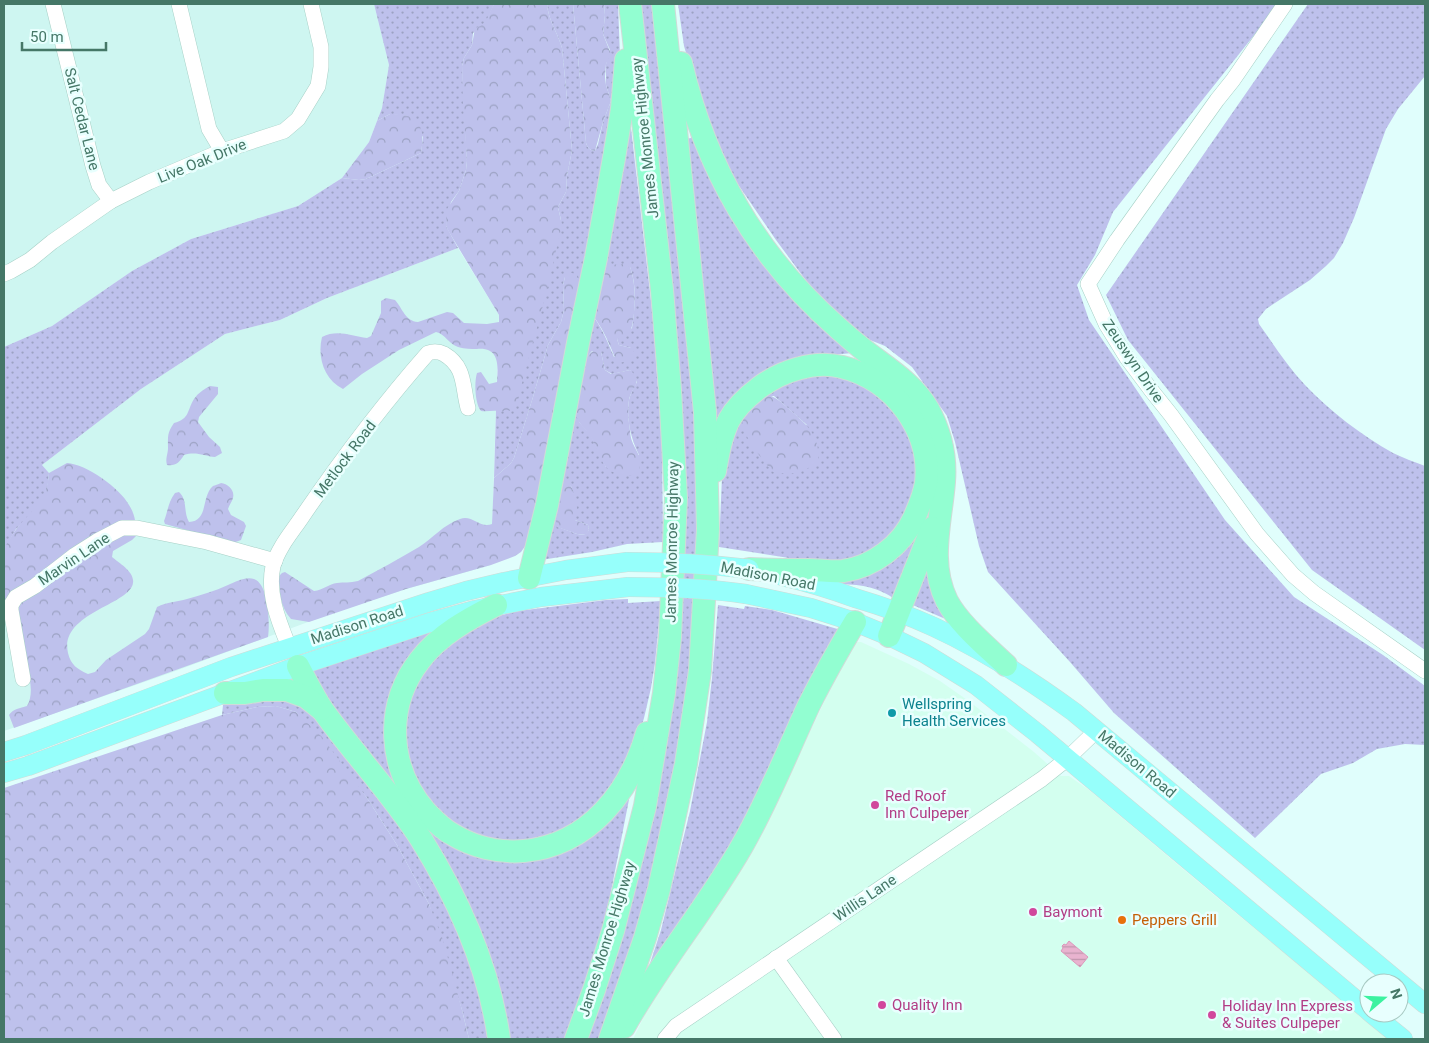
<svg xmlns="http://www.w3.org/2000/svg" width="1429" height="1043" viewBox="0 0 1429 1043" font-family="Roboto,sans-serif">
<defs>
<pattern id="grass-dots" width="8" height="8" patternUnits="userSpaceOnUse" patternTransform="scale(1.25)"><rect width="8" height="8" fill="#bec1ec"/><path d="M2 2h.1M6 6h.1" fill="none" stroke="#9ca2c3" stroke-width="1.8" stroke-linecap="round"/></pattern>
<pattern id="forest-crowns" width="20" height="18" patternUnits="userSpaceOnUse" patternTransform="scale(1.25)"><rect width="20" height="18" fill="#bec1ec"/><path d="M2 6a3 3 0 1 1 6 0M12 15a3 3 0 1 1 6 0" fill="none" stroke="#9ca2c3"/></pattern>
<pattern id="water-rules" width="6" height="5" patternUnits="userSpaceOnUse" patternTransform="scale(1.25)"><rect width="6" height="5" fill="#e9b3cf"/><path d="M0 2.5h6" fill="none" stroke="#bf96ac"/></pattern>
</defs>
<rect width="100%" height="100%" fill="#e0fefc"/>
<g fill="#cef6f1">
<path d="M4,4H374L389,65L382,108L369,142L342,178L298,206L191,239L132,271L52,326L4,347Z"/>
<path d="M458,248L499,315L491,565L406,589L327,615L170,673L4,731V583L49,473L42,465L141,389L225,334L280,320L327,298Z"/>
</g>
<path fill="#d3ffef" d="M853,642H861L909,664L940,681L970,702L1034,752L1061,776H1069L1089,790L1221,901L1391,1039H633L657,990L776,802Z"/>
<g fill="url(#grass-dots)">
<path d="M374,4H494L486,23L473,33L472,45L464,58L462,66L467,161L466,170L459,191L451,202L446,226L458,248L327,298L280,320L225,334L141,389L42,465L49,473L48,483L44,497L31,515L16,529L4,550V347L52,326L132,271L191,239L298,206L342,178L359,180L366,179L421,153L423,137L407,116L390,114L377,121L382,108L389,65Z"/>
<path d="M547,4H573L586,143C588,148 589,150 595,151L598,144L603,122L611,101L606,85V64L610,50L603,34L605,15L604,4H618L620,57L618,115L569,334L572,314L580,284L565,277L563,285L564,310L561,322L548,345L533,397L514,458L511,463L494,478L496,410L561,220L558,207L566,192L567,176L572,150L562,48C558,33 548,20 547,4Z"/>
<path d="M638,4H656L692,353L699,572L684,716L649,895L602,1039H584L675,662Z"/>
<path d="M678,4H1279L1113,212L1095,255L1077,285L1089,320L1225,520L1294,597L1383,655L1425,686V745L1405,744L1377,749L1353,763L1321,774L1255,838L1114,713L1070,662L988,572L979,546L955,442L947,416L912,367L885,346L860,336L813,290L776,240L735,180L706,120L684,46Z"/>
<path d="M1308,4H1425V76L1398,109L1386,129L1354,218L1343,243L1334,258L1326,266L1310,280L1266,309L1258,319L1259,324C1274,345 1288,367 1305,385C1330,411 1362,436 1393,453C1403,458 1415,462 1425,466V650L1312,570L1128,340L1106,295Z"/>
<path d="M628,102L653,318L662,445L663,542L627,544L592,552L541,560L555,516L558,527L577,534L585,535L589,530L588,525L575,520V499L571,486L562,483L577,383L579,422L590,434L606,467L639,455C631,439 626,419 629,400C630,394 634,388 637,382L630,370L612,374L605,370L601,352L592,351L580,365L591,313C601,326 608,342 614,357L631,348L619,345L617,339L632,328C635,308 637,285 630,267L599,273Z"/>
<path d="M690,130L711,164L852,353L832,355L722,420L717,417L685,139L691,138Z"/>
<path d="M816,371L867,384L910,429L917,476L913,490L902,521L888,537L871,550L854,558L841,562L808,561L719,547L722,477L737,416L807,425L774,396L756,397Z"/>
<path d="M915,539L921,544L896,600C878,587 863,585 841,584L837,579L908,547Z"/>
<path d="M929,553L962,626L908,603Z"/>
<path d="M628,599V603L661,601L655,663L651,688L644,718L634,752L624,773L571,832L512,846L459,831L412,780L401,723L425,661L490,618L518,611L606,600Z"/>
<path d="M718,605L744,609L745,606L772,610L841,630L757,807L641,991L661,930L690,811L707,722L712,678Z"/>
<path d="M438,626L408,666L401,787L393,781L378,765L362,751L312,674L315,669Z"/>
<path d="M247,697L307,703L409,834L453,909L494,1039H469L462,1010L429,904L397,845L367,798L296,712L276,706L257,707L222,715L223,705Z"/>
<path d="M634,774L606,917L567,1039H504L426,826L542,855Z"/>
</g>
<g fill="url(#forest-crowns)">
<path d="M494,4H547C548,20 558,33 562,48L572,150L567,176L566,192L558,207L562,225L545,298L519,394C513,410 516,412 498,411C492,410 487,412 481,411C475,404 474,382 477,373L481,372L489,384L497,382C498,366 500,347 477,349C471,349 465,349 458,347C449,344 445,334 436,332L399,350L362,374L343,389C324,379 317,357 322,337C337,329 352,336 367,338L371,336L381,313V301L386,298L395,300C403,309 405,321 418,322L447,312L453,313L464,323L487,324L499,322V315L449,232L446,226L447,209L459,191L466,170L467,161L463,105L462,66L464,58L472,45L475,28C488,25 488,14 494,4Z"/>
<path d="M573,4H604L605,15L603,34L611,54L606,64L605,77L606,85L611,101L603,122L595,151C589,150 588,148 586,143Z"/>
<path d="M390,114C419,113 426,127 421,153L366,179L359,180L342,178L369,142L377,121Z"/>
<path d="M624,264L630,267C636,282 636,310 632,326C631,330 629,333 627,336L617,339L619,345L631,348L636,355L633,359L620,363C613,357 614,354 610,346C605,334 599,323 591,313L599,273L607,265Z"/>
<path d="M566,273H572L578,276L580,284L572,314L569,334L568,360L528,542L521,552L515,556L491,565L406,589L309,622L291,619C280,607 279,591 279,576L282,573L285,572L288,574L314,591C323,590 329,584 337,583C344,582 350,583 358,581C378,570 399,559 419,547C433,538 443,525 460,519C472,514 480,529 492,524L494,478L511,463L514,458L533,397L548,345L561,322L564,310L563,285Z"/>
<path d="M596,349L601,352L605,370L611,374L630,370C644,383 632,386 629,400C628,406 628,416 629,423C630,428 630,436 632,441C635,450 642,456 640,466C638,482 613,475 606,467C598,457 596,443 588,433C585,428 579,424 577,418C574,410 576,372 580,365C582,361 592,351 596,349Z"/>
<path d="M210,386L218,387V394L199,417L198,422L209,437L220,447L222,453L215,457C204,456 196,451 184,455C179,463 176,466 167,465C165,458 168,454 168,448C168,436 167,433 174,423C190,419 187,410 194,399C198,393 204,389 210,386Z"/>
<path d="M766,394C776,397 781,402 789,409C806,424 821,436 818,461C803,474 792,475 773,472C760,456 740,435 742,414Z"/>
<path d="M67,463C86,464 120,488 129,505C135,514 136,524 137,535L132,540L113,551L112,557C119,563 135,572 133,583C130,605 59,613 68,653C71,665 77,669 88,674L95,672L106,660L145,634L149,629L157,607C167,602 177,602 187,599C201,595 215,591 228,585C235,582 246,576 254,579C269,584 270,624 268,637L14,728L9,715C13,709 20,708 27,706C43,678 4,627 4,597C4,584 2,562 4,551C5,546 8,541 11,537C26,512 47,506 49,473Z"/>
<path d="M565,480C573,484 576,499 577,508C577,512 575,516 575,520L588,525L589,530L586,535L577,534L557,527L555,516L562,483Z"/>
<path d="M221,483C228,484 235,490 233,498C232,502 229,505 228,509L231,515L244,522L246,526L241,540L233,543L165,524L164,521C168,511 168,502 175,493L179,492C188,500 183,512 189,522C209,521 201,496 213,486C214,486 221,483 221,483Z"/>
<path d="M276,706L296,712L322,737L367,798L397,845L429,904L443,940L462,1010L469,1039H4V788L222,715L257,707Z"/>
</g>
<path fill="url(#water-rules)" stroke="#db99bb" d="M1069,941L1088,957L1080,967L1061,951L1063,948L1062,946L1064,944L1066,945Z"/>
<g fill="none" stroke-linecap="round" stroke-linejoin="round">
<g stroke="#a6d0c6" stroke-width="16">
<g id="minor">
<path d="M53,4L93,166L99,185L111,201"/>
<path d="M179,4L209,129L222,151"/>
<path d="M1285,4L1233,80L1217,100L1117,240L1088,284L1106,324L1127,358L1151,390L1171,415L1257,534L1293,575L1314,593L1425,671"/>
<path d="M4,274L11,271L30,260L52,242L111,201L149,182L222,151L284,131L298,119L318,86L321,67V47L311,4"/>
<path d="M289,647C279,622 267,594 273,566C278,548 292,532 302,517C341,460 383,404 428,353C434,351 438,351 444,354C466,367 462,386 468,408"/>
<path d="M23,679L11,610V605L16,597L35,586L75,555L97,541L122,528H137L207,542L275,561"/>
<path d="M776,958L834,1039"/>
<path d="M665,1039L676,1026L1042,779L1067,759L1096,731"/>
</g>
</g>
<g stroke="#cfdcd7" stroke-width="20">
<g id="major">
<path d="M782,576C807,582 831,589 855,598C882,606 908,615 934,627C984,650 1030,680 1074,712L1425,1004"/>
<path d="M746,594L811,608L855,622L889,636L924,653L976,685L1037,733L1369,1011"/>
<path d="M4,752L26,745L231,667L429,602L466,591L504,582L566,570L627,562"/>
<path d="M4,773L28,766L298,666L428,623L475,610L541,597L628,587"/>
<path d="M1371,1013L1403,1039"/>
</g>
</g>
<g stroke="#cfdcd7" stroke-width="24">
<g id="highway">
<path d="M681,63C706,169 756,256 838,328C847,336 855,343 864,350C887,368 913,383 928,409C940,431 946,457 944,482C941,521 928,563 947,601C959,624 987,647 1006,665"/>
<path d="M715,471C718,454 721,436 729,420C736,407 748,396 760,387C782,371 814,360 842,367C893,379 932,430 926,483C924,495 919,507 914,518C902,545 873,567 843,571C833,572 820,570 809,570C789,570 769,570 749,569"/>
<path d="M529,578L547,505L578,343L596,258L614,158L622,109L626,60"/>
<path d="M496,605C468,619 439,635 420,660C384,706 388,769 426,812C434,820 442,829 452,834C473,847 499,853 524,851C589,845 630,792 647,733"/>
<path d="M889,636L932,528"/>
<path d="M298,666C306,681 314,698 324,712C355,755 392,794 421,839C459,900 489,968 499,1039"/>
<path d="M225,693H245L263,690H287L306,697L321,709"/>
<path d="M624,1027C659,964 706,909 742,846C768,801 787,752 809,705C823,677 839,649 855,622"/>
<path d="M576,1039L594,990L613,931L645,806L664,693L670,637L676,498L670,390L662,290L630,4"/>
<path d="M610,1039L645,938L659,889L686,764L700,671L708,529L705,412L663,4"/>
</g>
</g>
<use href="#minor" stroke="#fff" stroke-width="15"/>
<use href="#major" stroke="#96fffb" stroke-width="19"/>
<use href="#highway" stroke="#92fed1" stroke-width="22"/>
<g stroke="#cfdcd7" stroke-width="20" stroke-linecap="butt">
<g id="major-bridge">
<path d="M627,562C668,562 708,564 749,569"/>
<path d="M628,587C668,587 706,588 746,594"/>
</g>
</g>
<use href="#major-bridge" stroke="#96fffb" stroke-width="19"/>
</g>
<circle fill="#0f9aa8" stroke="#e8fffe" stroke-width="2" cx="892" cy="713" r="5"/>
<g fill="#d1479c" stroke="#e8fffe" stroke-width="2">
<circle cx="875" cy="805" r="5"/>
<circle cx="1033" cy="912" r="5"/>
<circle cx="882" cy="1005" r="5"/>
<circle cx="1212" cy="1015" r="5"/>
</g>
<circle fill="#e8710a" stroke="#e8fffe" stroke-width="2" cx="1122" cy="920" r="5"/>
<g text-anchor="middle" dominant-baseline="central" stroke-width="5" stroke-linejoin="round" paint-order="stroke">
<g font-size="15" fill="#457767" stroke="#e8fffe">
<text transform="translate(82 119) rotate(76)">Salt Cedar Lane</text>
<text transform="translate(645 138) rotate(-96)">James Monroe Highway</text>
<text transform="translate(202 161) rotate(-22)">Live Oak Drive</text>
<text transform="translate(1133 361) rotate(56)">Zeuswyn Drive</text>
<text transform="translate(345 459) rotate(-53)">Metlock Road</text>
<text transform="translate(672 542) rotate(-89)">James Monroe Highway</text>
<text transform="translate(74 559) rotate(-34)">Marvin Lane</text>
<text transform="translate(768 576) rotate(11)">Madison Road</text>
<text transform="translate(357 625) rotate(-18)">Madison Road</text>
<text transform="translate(1137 764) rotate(40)">Madison Road</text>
<text transform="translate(865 898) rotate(-34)">Willis Lane</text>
<text transform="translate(607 939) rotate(-73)">James Monroe Highway</text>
</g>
<g font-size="15" fill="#0d838f" stroke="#e8fffe" text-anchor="start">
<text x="902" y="704">Wellspring<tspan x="902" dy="17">Health Services</tspan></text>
</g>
<g font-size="15" fill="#b23c85" stroke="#e8fffe" text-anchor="start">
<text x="885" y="796">Red Roof<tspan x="885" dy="17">Inn Culpeper</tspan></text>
<text x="1043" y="912">Baymont</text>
<text x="892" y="1005">Quality Inn</text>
<text x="1222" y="1006">Holiday Inn Express<tspan x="1222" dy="17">&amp; Suites Culpeper</tspan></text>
</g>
<g font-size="15" fill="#c56008" stroke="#e8fffe" text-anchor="start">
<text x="1132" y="920">Peppers Grill</text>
</g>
</g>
<rect width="1429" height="1043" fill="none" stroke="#457767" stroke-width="10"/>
<g transform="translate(1384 998) rotate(71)"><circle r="24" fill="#e8fffe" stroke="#a7c9c2"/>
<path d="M0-4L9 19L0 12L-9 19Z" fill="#3bf2a0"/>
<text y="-8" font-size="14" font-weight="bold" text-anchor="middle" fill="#457767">N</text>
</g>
<path d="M22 42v8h84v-8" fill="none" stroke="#457767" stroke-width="2.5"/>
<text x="30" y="42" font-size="15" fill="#457767" stroke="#e8fffe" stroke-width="4" paint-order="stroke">50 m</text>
</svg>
